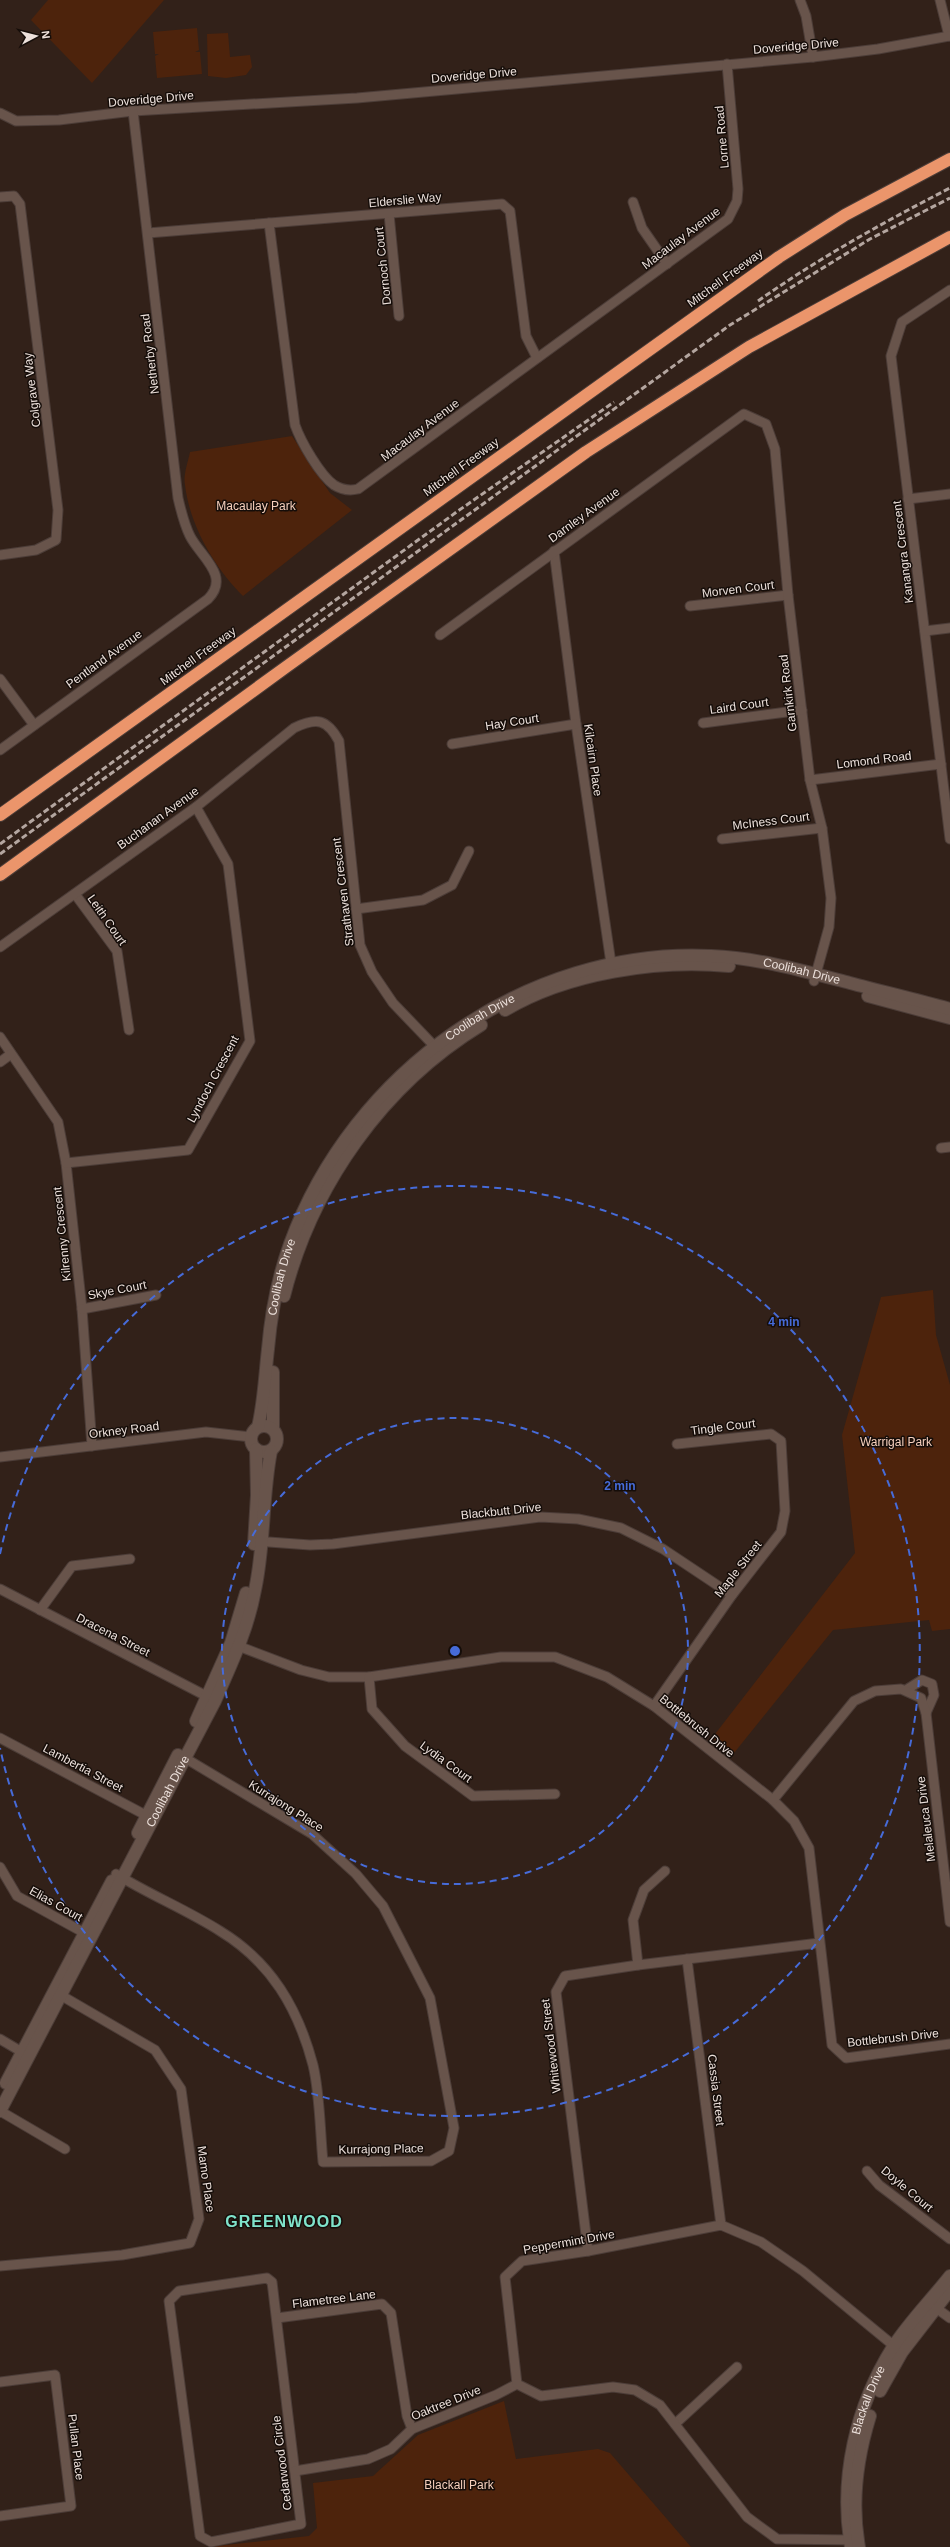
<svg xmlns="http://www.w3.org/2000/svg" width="950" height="2547" viewBox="0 0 950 2547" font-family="Helvetica,sans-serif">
<rect width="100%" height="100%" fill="#322119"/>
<g fill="#4d230c">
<path d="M48,0H164L92,83L31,20Z"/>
<path d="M197,28L199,50L195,52H200L202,74L157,78L155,56L159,54H155L153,32Z"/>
<path d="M228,33L230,57L250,55L252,67L246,75L226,78L208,76L207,34Z"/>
<path d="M292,436L330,493L352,510L243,596C214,567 190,526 185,485C183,475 188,462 190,452Z"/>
<path d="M933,1290L936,1335L950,1385V1629L932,1631L929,1620L833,1630L734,1753L712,1738L855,1553L842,1435L881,1297Z"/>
<path d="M504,2401L516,2459L598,2449L610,2453L691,2547H207L309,2536L317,2528L313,2483L373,2476L418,2435Z"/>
</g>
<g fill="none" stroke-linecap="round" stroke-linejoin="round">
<g stroke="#4c3d38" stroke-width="11">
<g id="street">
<path d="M800,0L806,16L813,57"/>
<path d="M940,0L949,36"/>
<path d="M0,113L16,121L59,120L133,111L357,98L813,57L878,49L950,36"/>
<path d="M0,197L14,196L20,204L58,510L56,540L36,550L0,555"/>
<path d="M633,202L642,228L667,264"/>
<path d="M389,214L399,316"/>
<path d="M269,223L295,425C301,442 320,475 334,485C342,490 350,491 358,489L728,219L737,201L738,189L727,64"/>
<path d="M148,233L502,204L510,211L526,336L537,358"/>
<path d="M950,290L902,322L891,356L950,839"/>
<path d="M908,499L950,494"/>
<path d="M554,551L576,724L612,970"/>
<path d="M690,606L788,595"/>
<path d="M925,631L950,628"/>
<path d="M440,635L744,414L766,424L775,449L788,595L810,780L822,828L831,898L829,927L814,981"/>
<path d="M0,679L34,725"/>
<path d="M703,723L802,710"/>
<path d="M452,744L576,724"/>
<path d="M0,750L208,599C231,576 200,556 190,536C184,524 181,511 178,498L133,111"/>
<path d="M810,780L941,764"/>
<path d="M722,839L822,828"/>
<path d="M75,894L117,951L129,1030"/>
<path d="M356,909L423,900L452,885L469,851"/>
<path d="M0,947L196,807L294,728C317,717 327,719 339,741L360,945L372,972L393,1003L440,1052"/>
<path d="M0,1037L58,1122L66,1163L82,1309L92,1446"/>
<path d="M0,1062L11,1054"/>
<path d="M941,1148L950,1147"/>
<path d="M66,1163L188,1150L250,1041L228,864L196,807"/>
<path d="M82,1309L156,1295"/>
<path d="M0,1457L206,1432L251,1437"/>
<path d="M255,1541L310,1545L333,1544L540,1517L578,1519L621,1528L663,1549L732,1595"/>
<path d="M0,1589L212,1699"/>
<path d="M40,1610L72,1566L130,1559"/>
<path d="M233,1644L301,1670L329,1677H369L501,1657H555L607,1677L654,1706L773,1800L794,1821L809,1848L832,2045L846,2058L950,2044"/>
<path d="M369,1677L372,1709L405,1746L473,1796L555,1794"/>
<path d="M906,1690L922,1680L932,1684L934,1695L926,1713"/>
<path d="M654,1706L732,1595L781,1532L785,1511L781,1441L771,1434L677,1444"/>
<path d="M0,1738L153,1819"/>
<path d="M773,1800L854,1701L875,1691L901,1689L921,1698L926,1713L950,1922"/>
<path d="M0,1867L17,1896L90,1936"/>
<path d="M116,1874C150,1895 187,1910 220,1931C271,1962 298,2008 313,2065C320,2094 320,2131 323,2162L431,2161L449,2151L454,2128L430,1998L383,1906L356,1874L312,1834L180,1755"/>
<path d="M687,1959L721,2225"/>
<path d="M638,1965L633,1920L644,1890L665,1871"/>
<path d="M0,2039L27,2055"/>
<path d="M0,2111L65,2149"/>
<path d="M867,2171L879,2185L950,2239"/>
<path d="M588,2251L556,1992L565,1976L638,1965L819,1943"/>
<path d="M0,2266L122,2255L190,2243L199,2219L181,2089L155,2050L57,1993"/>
<path d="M267,2278L272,2282L301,2524L211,2542L200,2536L169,2301L179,2291Z"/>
<path d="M932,2305L950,2318"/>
<path d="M277,2318L382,2304L391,2313L407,2416L412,2429"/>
<path d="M0,2382L55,2375L71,2506L0,2516"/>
<path d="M675,2424L737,2367"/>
<path d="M295,2471L368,2459L391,2449L412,2429L496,2395L517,2384"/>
<path d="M855,2540L777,2539L747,2517L660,2405L635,2390L613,2387L541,2396L517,2384L505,2277L522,2261L588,2251L721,2225L761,2242L803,2271L899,2350"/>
</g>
</g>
<g stroke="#4c3d38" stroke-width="14">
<g id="secondary">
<path d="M868,996L950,1018"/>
<path d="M505,1010C567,973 658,959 729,966"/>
<path d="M284,1296C312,1185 383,1085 481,1025"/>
<path d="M273,1372V1429"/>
<circle cx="264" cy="1439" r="13"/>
<path id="s1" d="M258,1427C264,1402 265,1375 268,1349C271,1314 278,1277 290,1244C352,1072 527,947 711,956C759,958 804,971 850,983C884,992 917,1000 950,1009"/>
<path d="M254,1544L257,1495L256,1449"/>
<path d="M196,1721L231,1643L246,1593"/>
<path d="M138,1833L178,1755"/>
<path d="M6,2083L112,1881"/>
<path id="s2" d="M0,2111L215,1701C231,1665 248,1629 255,1590C265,1544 262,1497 271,1451"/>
<path d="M880,2391L902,2352L950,2290"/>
<path id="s3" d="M851,2547C839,2478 856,2406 893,2347C909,2322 932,2299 950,2276"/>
<path d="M859,2547C851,2503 857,2458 870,2416"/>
</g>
</g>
<g stroke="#4c3d38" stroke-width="14">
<g id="highway">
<path d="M0,815L779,257L845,215L950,159"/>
<path d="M0,875L286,667L586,452L749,347L950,237"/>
</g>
</g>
<use href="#street" stroke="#68544b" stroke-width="9"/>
<use href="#secondary" stroke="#68544b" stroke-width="12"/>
<use href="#highway" stroke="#eb956b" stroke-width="12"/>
<g stroke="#b4a6a0" stroke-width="3" stroke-dasharray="6 3" stroke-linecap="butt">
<path d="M758,301C819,258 884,222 950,188"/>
<path d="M0,844L458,511L614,402"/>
<path d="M0,854L730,325L870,239L950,198"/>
</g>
</g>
<g fill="none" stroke="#466bd9" stroke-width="2" stroke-dasharray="7 5">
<circle cx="455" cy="1651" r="233"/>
<path d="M0 1554A465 465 0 1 1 0 1748"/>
</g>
<g text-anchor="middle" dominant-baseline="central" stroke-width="3" stroke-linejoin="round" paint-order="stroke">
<g font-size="12" fill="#ece0db" stroke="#150d09">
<text transform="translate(796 46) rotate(-5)">Doveridge Drive</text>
<text transform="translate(474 75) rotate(-5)">Doveridge Drive</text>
<text transform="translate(151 99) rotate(-5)">Doveridge Drive</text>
<text transform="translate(722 137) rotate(-95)">Lorne Road</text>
<text transform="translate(405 200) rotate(-5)">Elderslie Way</text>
<text transform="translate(681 238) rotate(-37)">Macaulay Avenue</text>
<text transform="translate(383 266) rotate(-96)">Dornoch Court</text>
<text transform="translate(725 278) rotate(-36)">Mitchell Freeway</text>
<text transform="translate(150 354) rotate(-97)">Netherby Road</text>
<text transform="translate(32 390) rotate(-97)">Colgrave Way</text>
<text transform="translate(420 430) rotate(-37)">Macaulay Avenue</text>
<text transform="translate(461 467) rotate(-36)">Mitchell Freeway</text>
<text transform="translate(584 515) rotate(-36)">Darnley Avenue</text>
<text transform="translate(903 552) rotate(-97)">Kanangra Crescent</text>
<text transform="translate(738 589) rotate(-7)">Morven Court</text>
<text transform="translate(198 656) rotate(-36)">Mitchell Freeway</text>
<text transform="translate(104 659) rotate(-36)">Pentland Avenue</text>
<text transform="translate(788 693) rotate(-97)">Garnkirk Road</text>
<text transform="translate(739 706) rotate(-8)">Laird Court</text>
<text transform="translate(512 722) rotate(-9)">Hay Court</text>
<text transform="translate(593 760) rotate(82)">Kilcairn Place</text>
<text transform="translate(874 760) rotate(-7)">Lomond Road</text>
<text transform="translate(158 818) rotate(-36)">Buchanan Avenue</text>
<text transform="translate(771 821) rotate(-7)">McIness Court</text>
<text transform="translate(343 892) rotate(-97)">Strathaven Crescent</text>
<text transform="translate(107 920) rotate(55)">Leith Court</text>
<text stroke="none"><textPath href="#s1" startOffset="823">Coolibah Drive</textPath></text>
<text stroke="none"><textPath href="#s1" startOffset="488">Coolibah Drive</textPath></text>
<text transform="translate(213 1079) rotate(-62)">Lyndoch Crescent</text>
<text transform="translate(62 1234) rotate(-96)">Kilrenny Crescent</text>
<text stroke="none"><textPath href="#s1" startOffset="152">Coolibah Drive</textPath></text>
<text transform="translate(117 1290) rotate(-11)">Skye Court</text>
<text transform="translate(723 1427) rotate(-7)">Tingle Court</text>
<text transform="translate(124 1430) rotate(-7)">Orkney Road</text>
<text transform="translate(501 1511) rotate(-6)">Blackbutt Drive</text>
<text transform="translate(738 1569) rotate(-52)">Maple Street</text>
<text transform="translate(113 1635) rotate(27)">Dracena Street</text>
<text transform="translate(697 1726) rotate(39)">Bottlebrush Drive</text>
<text transform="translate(446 1762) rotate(36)">Lydia Court</text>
<text transform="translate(83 1768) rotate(28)">Lambertia Street</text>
<text stroke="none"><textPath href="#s2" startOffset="361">Coolibah Drive</textPath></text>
<text transform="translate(286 1806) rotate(32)">Kurrajong Place</text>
<text transform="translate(926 1819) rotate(-97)">Melaleuca Drive</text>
<text transform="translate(56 1904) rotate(29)">Elias Court</text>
<text transform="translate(893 2038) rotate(-6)">Bottlebrush Drive</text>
<text transform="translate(551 2046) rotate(-97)">Whitewood Street</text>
<text transform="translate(716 2090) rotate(83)">Cassia Street</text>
<text transform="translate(381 2149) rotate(-1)">Kurrajong Place</text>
<text transform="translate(206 2179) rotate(82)">Mamo Place</text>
<text transform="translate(907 2189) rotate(40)">Doyle Court</text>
<text transform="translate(569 2242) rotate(-10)">Peppermint Drive</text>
<text transform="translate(334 2299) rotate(-7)">Flametree Lane</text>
<text stroke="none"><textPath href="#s3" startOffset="150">Blackall Drive</textPath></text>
<text transform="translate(446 2403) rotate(-22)">Oaktree Drive</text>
<text transform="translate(76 2447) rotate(83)">Pullan Place</text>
<text transform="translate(282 2463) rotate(-97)">Cedarwood Circle</text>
</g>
<g font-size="12" fill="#f7d0bd" stroke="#150d09">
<text x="256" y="506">Macaulay Park</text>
<text x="896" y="1442">Warrigal Park</text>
<text x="459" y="2485">Blackall Park</text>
</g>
<g font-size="16" font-weight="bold" letter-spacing="1" fill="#80e3cb" stroke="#150d09">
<text x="284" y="2221">GREENWOOD</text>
</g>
</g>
<circle cx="455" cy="1651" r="6" fill="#466bd9" stroke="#150d09" stroke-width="2"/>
<g font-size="12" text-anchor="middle" font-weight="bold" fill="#466bd9" stroke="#150d09" stroke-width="3" stroke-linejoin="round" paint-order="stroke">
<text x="784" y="1326">4 min</text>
<text x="620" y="1490">2 min</text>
</g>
<g transform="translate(36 36) rotate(83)" stroke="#150d09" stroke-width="3" paint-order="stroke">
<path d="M0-3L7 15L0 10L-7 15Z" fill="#ece0db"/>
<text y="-6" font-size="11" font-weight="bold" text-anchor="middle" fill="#ece0db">N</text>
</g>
</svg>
